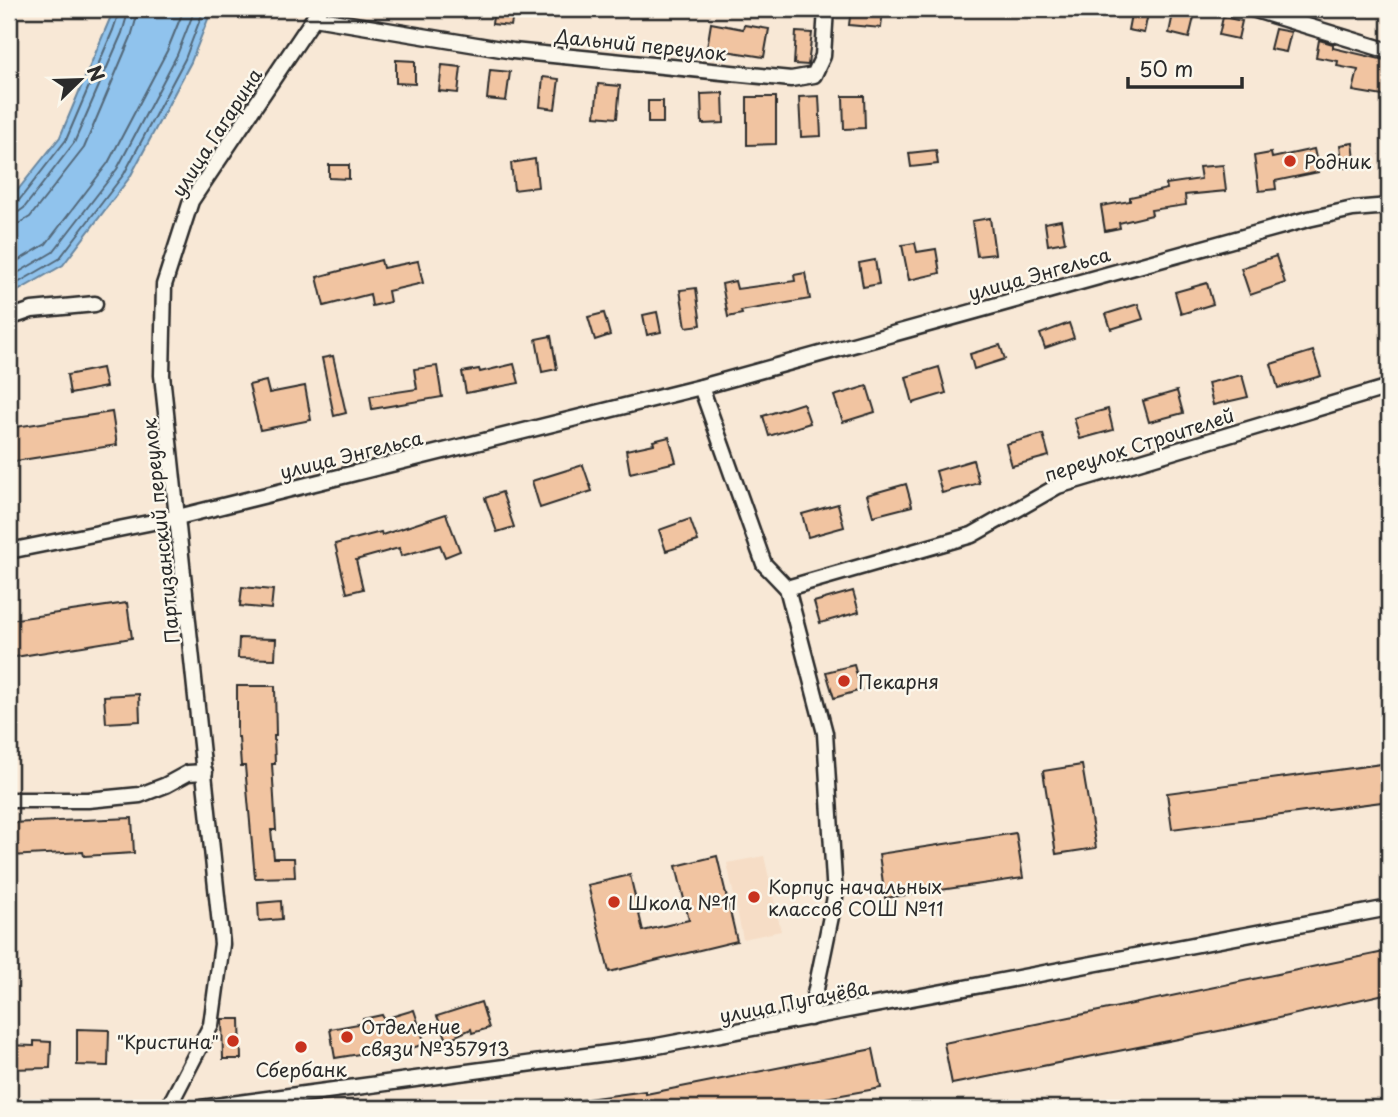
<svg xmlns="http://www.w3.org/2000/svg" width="1398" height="1117" viewBox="0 0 1398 1117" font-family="'Playpen Sans',sans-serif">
<rect width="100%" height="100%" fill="#f8e8d6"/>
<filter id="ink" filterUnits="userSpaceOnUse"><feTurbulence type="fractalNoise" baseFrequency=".0143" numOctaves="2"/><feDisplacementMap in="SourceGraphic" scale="14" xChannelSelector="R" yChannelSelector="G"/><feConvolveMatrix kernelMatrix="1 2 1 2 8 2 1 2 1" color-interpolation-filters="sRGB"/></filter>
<g filter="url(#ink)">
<path fill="#f6ddc6" d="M764,856L781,931L743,939L727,863Z"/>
<path fill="#90c3ed" stroke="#68869f" stroke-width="2" d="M114,9H212L191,62L130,177L63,265L9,296V201L60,137Z"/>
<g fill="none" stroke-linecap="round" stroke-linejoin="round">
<g stroke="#536879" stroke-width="2">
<path d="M9,205L17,203L66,140L113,30L120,9"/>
<path d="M9,214L17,213L24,208L74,143L122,33L129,9"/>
<path d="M9,225L20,223L30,217L84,148L131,37L139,9"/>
<path d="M9,266L46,244L108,163L167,51L184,9"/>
<path d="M9,278L53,252L117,169L177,55L195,9"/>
<path d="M9,288L59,259L124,174L185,59L204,9"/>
</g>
</g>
<g fill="#f1c4a1" stroke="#2b2b2b" stroke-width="2">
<path d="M494,9H514L511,26L492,24Z"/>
<path d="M851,9H883L881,28L849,25Z"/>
<path d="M1132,9H1149L1144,33L1128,30Z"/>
<path d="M1174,9H1196L1189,38L1169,33Z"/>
<path d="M1223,17L1242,21L1238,39L1219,35Z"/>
<path d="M711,23L743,29L744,25L769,29L764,57L707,48Z"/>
<path d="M1275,29L1291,32L1286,52L1270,49Z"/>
<path d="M796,32L812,33L808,65L794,64Z"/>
<path d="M1319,40L1333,44V48L1389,61V97L1353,91L1358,70L1337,66L1338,61L1316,57Z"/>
<path d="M396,60L415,61V84L396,83Z"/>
<path d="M442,65L461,67L458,93L439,91Z"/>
<path d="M490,70L510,72L506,101L487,99Z"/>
<path d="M543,77L559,79L555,109L540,107Z"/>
<path d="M598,84L620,86L617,118L595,116Z"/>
<path d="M723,93L724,123L702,124L701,94Z"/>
<path d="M819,96L821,136L801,137L799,97Z"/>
<path d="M843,96H864L865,128L844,129Z"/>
<path d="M747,97H776V144L747,145Z"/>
<rect x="648" y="101" width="15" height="22"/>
<path d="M1353,143L1356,167L1343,168L1340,145Z"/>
<path d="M1314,149L1319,172L1275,181L1276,189L1259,191L1254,156L1271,153L1272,158Z"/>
<path d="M936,150L938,164L911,167L909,153Z"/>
<path d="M535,159L538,187L514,190L511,163Z"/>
<path d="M329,165H349V179L329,178Z"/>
<path d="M1223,165L1226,191L1185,195L1186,205L1151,210L1152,215L1119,223L1120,228L1105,231L1101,206L1130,201V197L1167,189L1166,184L1201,179L1199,167Z"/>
<path d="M990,218L995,254L977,256L972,221Z"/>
<path d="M1061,220L1065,242L1048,245L1045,223Z"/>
<path d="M915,243L917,252L936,249L940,273L909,280L902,245Z"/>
<path d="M1276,256L1285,283L1250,295L1241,268Z"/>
<path d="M381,260L383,268L418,261L423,283L388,291L390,302L372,306L370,294L324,306L317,277Z"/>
<path d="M875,260L879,284L863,287L859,263Z"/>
<path d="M805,273L810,299L741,311L742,314L728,317L722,284L735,281L737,289L795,281L794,275Z"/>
<path d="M1207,283L1213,304L1181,314L1175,292Z"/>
<path d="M696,288L701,325L686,327L680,290Z"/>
<path d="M1138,304L1143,319L1111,329L1106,314Z"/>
<path d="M657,312L661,332L647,335L643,315Z"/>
<path d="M604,313L610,335L595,340L588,317Z"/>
<path d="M1069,323L1074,338L1045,348L1040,334Z"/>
<path d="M551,336L557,369L542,372L536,339Z"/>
<path d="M1000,345L1005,359L974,369L970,354Z"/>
<path d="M1313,351L1321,376L1278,388L1271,364Z"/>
<path d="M333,356L346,413L334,416L322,358Z"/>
<path d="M514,364L519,383L466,393L462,372L479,369L480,372Z"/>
<path d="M437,366L442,397L372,409L370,396L417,389L414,369Z"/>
<path d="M939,367L946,393L913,403L906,377Z"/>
<path d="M102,368L106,387L70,394L67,375Z"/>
<path d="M1242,375L1248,397L1213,405L1208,383Z"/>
<path d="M266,381L269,393L305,386L311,420L260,430L249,385Z"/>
<path d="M867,386L875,412L843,422L834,396Z"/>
<path d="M1177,391L1183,413L1149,422L1143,401Z"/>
<path d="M803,403L810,423L769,436L763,416Z"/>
<path d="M1108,409L1113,430L1080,439L1074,418Z"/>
<path d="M112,412L117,445L9,462V428Z"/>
<path d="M1043,434L1049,456L1012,466L1006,444Z"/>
<path d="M669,437L676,462L630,473L626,450L654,444L653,441Z"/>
<path d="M973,460L979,483L942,493L936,471Z"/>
<path d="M583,465L592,491L540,508L532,481Z"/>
<path d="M906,484L912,506L873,516L867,495Z"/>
<path d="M502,492L514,527L497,532L485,498Z"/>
<path d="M838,504L844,527L808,537L802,514Z"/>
<path d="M446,514L460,551L445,557L440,545L401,556L399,548L356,560L363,589L347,593L335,544L381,532L382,535Z"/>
<path d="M690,519L698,541L666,551L659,530Z"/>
<path d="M242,587L273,590L271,609L240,606Z"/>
<path d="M853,591L859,612L820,623L814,602Z"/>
<path d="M127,603L132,638L9,658V620Z"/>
<path d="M239,638L276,639L275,659L238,658Z"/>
<path d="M854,665L861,690L834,698L826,672Z"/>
<path d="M237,686H275L276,736H274L275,764H272L276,830H271L274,858H294L295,877L255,878L245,766H241L239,737H237Z"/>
<path d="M139,694L140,721L106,723L104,696Z"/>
<path d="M1389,763V801L1172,829L1167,793Z"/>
<path d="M1082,765L1096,848L1056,854L1043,771Z"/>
<path d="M132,818L134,853L84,856L83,852L9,856V823Z"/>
<path d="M1016,833L1023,878L885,898L879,854Z"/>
<path d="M717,856L737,941L609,972L588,885L630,875L643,931L689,920L676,866Z"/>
<path d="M281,901L282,919L259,921L258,903Z"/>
<path d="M1389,951V993L1239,1027L952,1084L944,1043Z"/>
<path d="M481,1002L489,1028L472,1033L471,1029L447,1040L437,1016Z"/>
<path d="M414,1010L425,1044L405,1050L404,1046L372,1054L371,1052L335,1058L330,1029L364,1023L363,1019L382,1015L384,1019Z"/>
<path d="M222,1019H240L241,1059H223Z"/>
<path d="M77,1029L109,1030L108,1066L77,1065Z"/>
<path d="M34,1041L51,1042L50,1068L9,1069V1045L34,1046Z"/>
<path d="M873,1049L881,1088L769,1108H573L572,1101L646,1091V1094Z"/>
</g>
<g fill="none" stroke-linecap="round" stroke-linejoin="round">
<g stroke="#2b2b2b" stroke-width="19">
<g id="minor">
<path d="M1252,9L1389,51"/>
<path d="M314,18L513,51L791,79L814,75L823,56L826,9"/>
<path d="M9,318L32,310L95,304"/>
<path d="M701,387L764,564L787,588L825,733L835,897L810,1018"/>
<path d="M9,551L178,517L701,387L1308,219L1353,209L1389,206"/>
<path d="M787,588L972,535L1058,486L1389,387"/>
<path d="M9,800H88L140,795L166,785L188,773L205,772"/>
<path d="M168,1108L211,1025L222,944L162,375L164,285L191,201L320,9"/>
<path d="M201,1108L652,1047L1389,908"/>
</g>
</g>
<use href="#minor" stroke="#fbf7ec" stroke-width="14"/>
</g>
</g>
<g fill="#c8321e" stroke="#fbf7ec" stroke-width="2.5">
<circle cx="1290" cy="161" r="7"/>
<circle cx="844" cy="681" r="7"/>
<circle cx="754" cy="897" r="7"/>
<circle cx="614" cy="902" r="7"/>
<circle cx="347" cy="1037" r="7"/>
<circle cx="233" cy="1041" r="7"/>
<circle cx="301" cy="1047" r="7"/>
</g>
<g text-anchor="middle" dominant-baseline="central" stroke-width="5" stroke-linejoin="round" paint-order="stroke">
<g font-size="19" fill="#2b2b2b" stroke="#fbf7ec">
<text transform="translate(641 44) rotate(6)">Дальний переулок</text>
<text transform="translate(216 132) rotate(-57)">улица Гагарина</text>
<text transform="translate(1039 273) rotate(-16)">улица Энгельса</text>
<text transform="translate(1139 444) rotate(-18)">переулок Строителей</text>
<text transform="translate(351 454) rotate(-14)">улица Энгельса</text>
<text transform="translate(160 531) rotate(-96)">Партизанский переулок</text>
<text transform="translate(794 1001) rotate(-11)">улица Пугачёва</text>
</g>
<g font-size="19" fill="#2b2b2b" stroke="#fbf7ec" text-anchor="start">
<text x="1304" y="161">Родник</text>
<text x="858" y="681">Пекарня</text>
<text x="768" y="886">Корпус начальных<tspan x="768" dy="22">классов СОШ №11</tspan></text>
<text x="628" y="902">Школа №11</text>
<text x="361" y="1026">Отделение<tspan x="361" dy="22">связи №357913</tspan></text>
<text x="219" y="1041" text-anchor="end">"Кристина"</text>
<text x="301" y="1069" text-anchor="middle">Сбербанк</text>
</g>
</g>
<rect width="1398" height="1117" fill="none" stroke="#fbf7ec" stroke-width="35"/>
<rect x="18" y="18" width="1363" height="1082" fill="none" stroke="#2b2b2b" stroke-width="2.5" filter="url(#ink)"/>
<g transform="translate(80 80) rotate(67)" stroke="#fbf7ec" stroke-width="5" paint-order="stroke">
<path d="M0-5L12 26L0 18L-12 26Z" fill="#2b2b2b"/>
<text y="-10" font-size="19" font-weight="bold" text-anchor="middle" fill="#2b2b2b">N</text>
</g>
<path d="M1128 77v10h114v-10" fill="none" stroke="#2b2b2b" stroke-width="3.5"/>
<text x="1139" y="77" font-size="21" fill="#2b2b2b" stroke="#fbf7ec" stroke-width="5" paint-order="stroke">50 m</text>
</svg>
